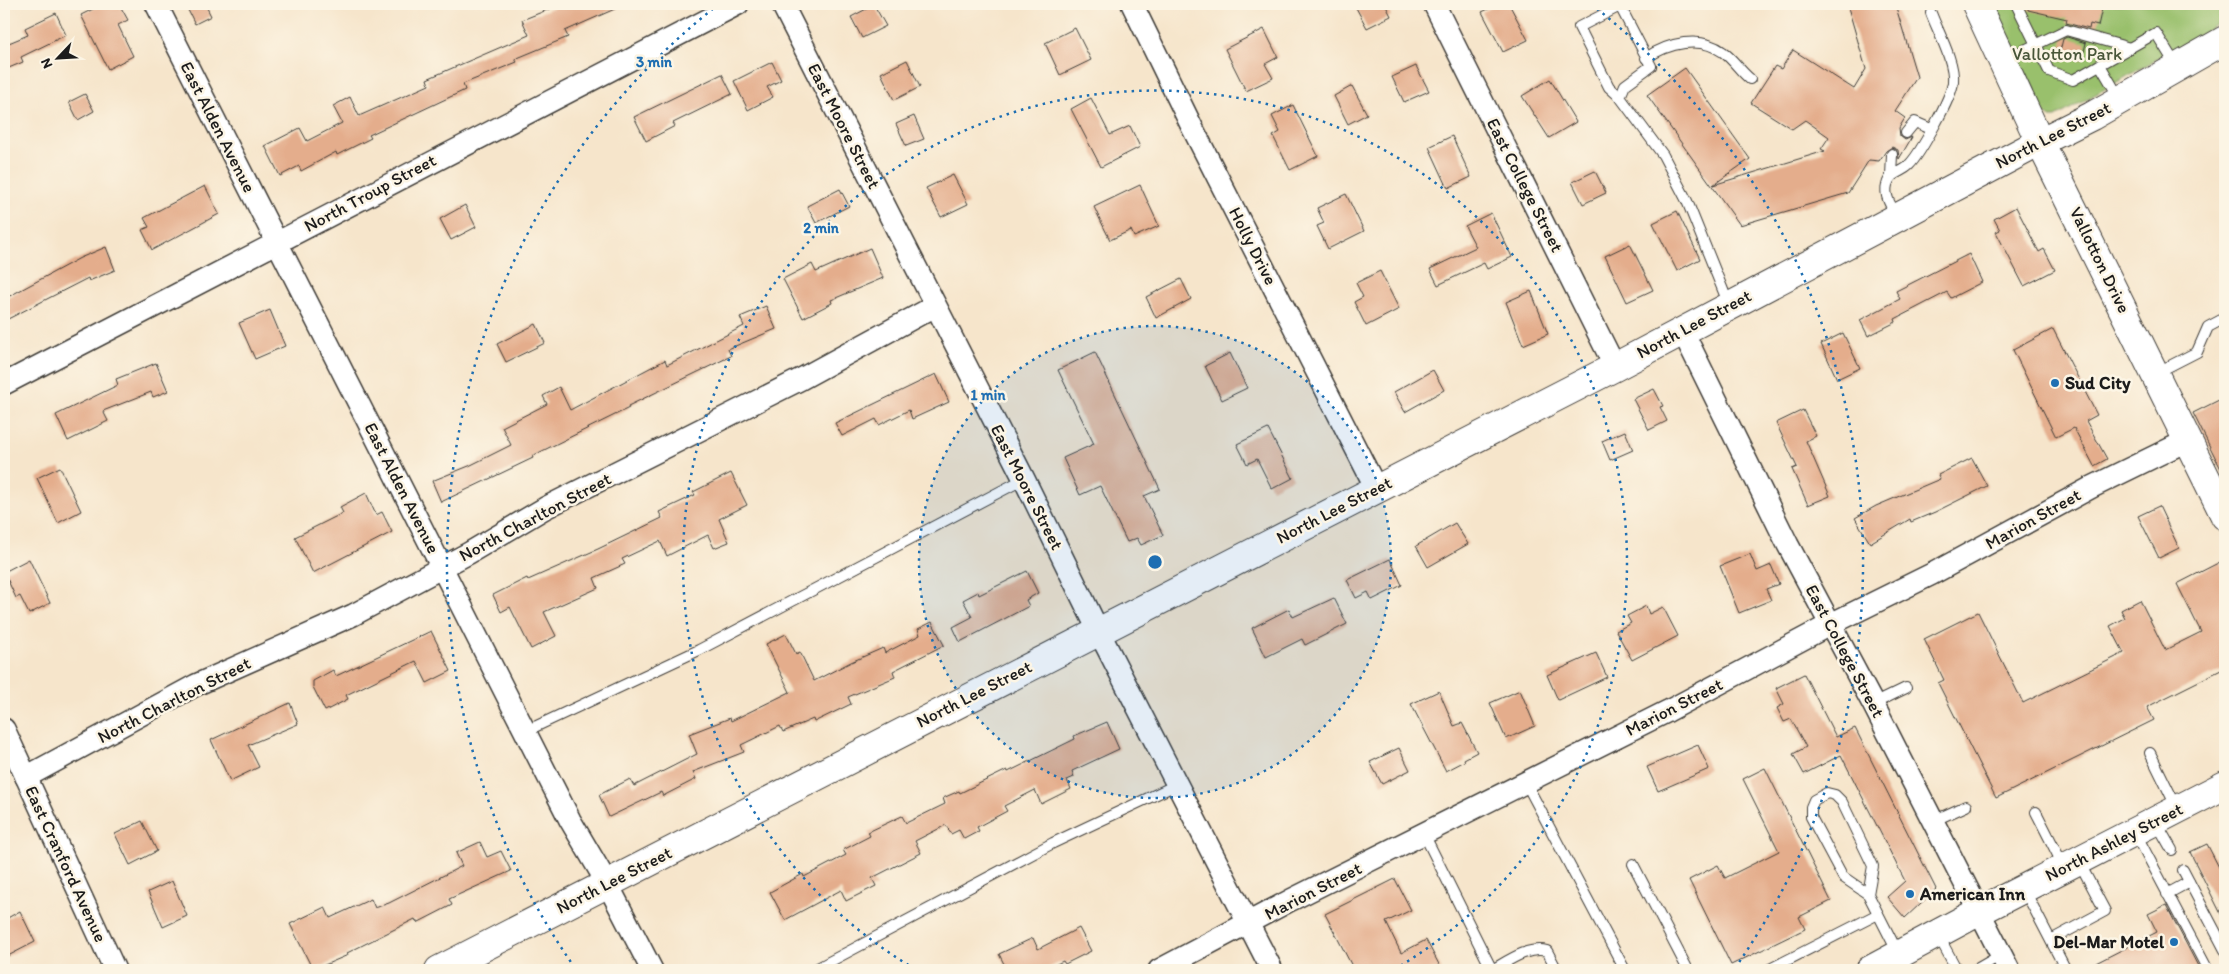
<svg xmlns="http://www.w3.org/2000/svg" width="2229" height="974" viewBox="0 0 2229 974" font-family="Itim,sans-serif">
<rect width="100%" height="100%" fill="#fcf5e5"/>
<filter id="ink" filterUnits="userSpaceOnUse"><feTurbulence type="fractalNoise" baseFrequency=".02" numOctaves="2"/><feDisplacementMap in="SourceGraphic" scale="10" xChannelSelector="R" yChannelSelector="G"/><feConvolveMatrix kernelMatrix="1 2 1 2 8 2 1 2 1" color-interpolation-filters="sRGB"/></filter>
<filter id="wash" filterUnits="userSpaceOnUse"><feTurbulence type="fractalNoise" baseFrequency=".0096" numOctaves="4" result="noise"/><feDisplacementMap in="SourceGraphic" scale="20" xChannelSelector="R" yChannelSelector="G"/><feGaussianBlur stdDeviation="1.12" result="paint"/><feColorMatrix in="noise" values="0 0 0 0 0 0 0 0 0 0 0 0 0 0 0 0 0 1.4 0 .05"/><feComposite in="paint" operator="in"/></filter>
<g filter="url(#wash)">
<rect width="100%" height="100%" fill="#f6e5cb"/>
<path fill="#99c06c" stroke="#5a6e44" d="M1989,4H2225V20L2056,117H2049L2040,111Z"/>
<g id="blocks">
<g fill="#e4ad8c">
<path d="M103,4H119L128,20L118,25L133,56L108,69L81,15Z"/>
<path d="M200,4H205L211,16L195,24L188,10Z"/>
<path d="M562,4H626L565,31L568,37L515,59L517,62L463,84L465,90L369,135L371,138L337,155L336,152L301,171L299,166L280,176L265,146L300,128L307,141L342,123L333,106L350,97L359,116L429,85L427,79L529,35L522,20Z"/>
<path d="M1354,4H1385L1391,16L1367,28Z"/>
<path d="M1499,4H1509L1528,40L1503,52L1482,12Z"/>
<path d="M1847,4H1895L1917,77L1895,111L1905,118L1899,128L1900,136L1905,140L1912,137L1899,159L1898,150L1892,147L1886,151L1879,161L1869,160L1848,193L1740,225L1647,95L1685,68L1750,159L1713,185L1825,151L1821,149L1829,137L1805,120L1792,129L1751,103L1775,66L1781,69L1793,50L1854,89L1866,69Z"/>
<path d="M2028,4H2103L2098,26L2090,24L2089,29L2066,23L2067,19L2028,10Z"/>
<path d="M874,5L886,26L862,38L851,17Z"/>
<path d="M56,13L66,35L21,57L23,62L4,70V45L28,35L25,28Z"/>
<path d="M1075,28L1091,60L1060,75L1045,43Z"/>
<path d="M1264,29L1278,57L1265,64L1273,78L1246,91L1225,49Z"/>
<path d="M2067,37L2086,43L2082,60L2059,55L2063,39Z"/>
<path d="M907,60L920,87L894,100L881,73Z"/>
<path d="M772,62L781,80L767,87L773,97L748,110L734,81Z"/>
<path d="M1416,66L1429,91L1404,102L1392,77Z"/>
<path d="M722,74L732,94L673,123L675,126L646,141L634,117Z"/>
<path d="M1550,79L1576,122L1549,138L1522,96Z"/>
<path d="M1352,86L1367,114L1348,124L1334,96Z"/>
<path d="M85,94L94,111L78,120L69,102Z"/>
<path d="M1091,98L1110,135L1130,126L1140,147L1101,167L1071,109Z"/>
<path d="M1293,105L1318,156L1290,170L1273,136L1280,132L1272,116Z"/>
<path d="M914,116L924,139L906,146L896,124Z"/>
<path d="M1452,136L1471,177L1448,188L1429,147Z"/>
<path d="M1595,171L1606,193L1583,204L1572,182Z"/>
<path d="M953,175L968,204L941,217L926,188Z"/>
<path d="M1140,185L1159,226L1134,237L1131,230L1110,240L1094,207Z"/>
<path d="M205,186L219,214L152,250L142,230L149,227L144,218Z"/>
<path d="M840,189L849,206L816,223L807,206Z"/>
<path d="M1346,194L1364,231L1328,249L1317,226L1324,223L1317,208Z"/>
<path d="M465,205L476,227L451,240L440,219Z"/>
<path d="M2016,207L2039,252L2044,249L2055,270L2024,286L1996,232L2000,230L1994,219Z"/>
<path d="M1677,211L1700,259L1677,271L1653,223Z"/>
<path d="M1491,213L1512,257L1487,269L1484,263L1438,285L1430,269L1476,247L1465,226Z"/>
<path d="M1630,244L1653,290L1627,302L1605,256Z"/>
<path d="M106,247L115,270L89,281L88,278L4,321V299L80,258Z"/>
<path d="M870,248L883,278L831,300L832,303L803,318L783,279L812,264L816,272Z"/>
<path d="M1969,254L1982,282L1951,298L1947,292L1895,319L1896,322L1868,336L1860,320L1900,299L1896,291Z"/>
<path d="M1380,271L1399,309L1366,326L1354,302L1363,297L1356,283Z"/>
<path d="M1181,279L1191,299L1156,318L1146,297Z"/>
<path d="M1531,291L1548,334L1523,345L1506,302Z"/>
<path d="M766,306L776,329L728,349L731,356L628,406L629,408L532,456L533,458L441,502L432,481L469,466L511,445L502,427L547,404L543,396L559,387L570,410L665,360L667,365L744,326L740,317Z"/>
<path d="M270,310L285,346L255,359L239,323Z"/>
<path d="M536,324L545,343L506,362L497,344Z"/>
<path d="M2053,329L2097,415L2086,421L2107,459L2094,466L2074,428L2056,437L2013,350Z"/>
<path d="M1843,333L1860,368L1837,379L1821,344Z"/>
<path d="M1095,352L1160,489L1144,496L1163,535L1141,545L1137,538L1127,542L1100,486L1080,495L1063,458L1094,444L1058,370Z"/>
<path d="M1230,353L1247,388L1222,400L1205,366Z"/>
<path d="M156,363L168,391L153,397L151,392L103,411L108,421L68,441L56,415L118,385L116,379Z"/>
<path d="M1433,370L1444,390L1405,412L1394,392Z"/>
<path d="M936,374L949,402L912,419L909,410L879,425L876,419L842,436L835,423Z"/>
<path d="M1654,389L1663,406L1660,407L1667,421L1649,430L1633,399Z"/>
<path d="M2225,397V477L2193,413Z"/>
<path d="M1803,410L1816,436L1806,441L1830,496L1808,505L1792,469L1797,467L1776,423Z"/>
<path d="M1268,429L1293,478L1272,489L1257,459L1247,464L1237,444Z"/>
<path d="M1625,431L1633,450L1610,460L1602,441Z"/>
<path d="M1972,458L1987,486L1935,512L1911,522L1910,519L1870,543L1855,518L1876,506L1940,479L1938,475Z"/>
<path d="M60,467L81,511L58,523L37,478Z"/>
<path d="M731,473L747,505L719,519L729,542L714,548L708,535L667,556L660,541L622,559L625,564L594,578L598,588L544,612L556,636L531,649L510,607L501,612L493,595L527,578L528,580L598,549L662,518L659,512L695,495L693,492Z"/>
<path d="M366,493L376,515L382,512L392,532L313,573L295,537L343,513L340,507Z"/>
<path d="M2159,506L2179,548L2159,558L2138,516Z"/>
<path d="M1455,523L1468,544L1428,567L1416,546Z"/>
<path d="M1750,554L1757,571L1771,565L1779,584L1766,589L1771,600L1739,613L1720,566Z"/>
<path d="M29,559L50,603L29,614L20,596L16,598L4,572Z"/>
<path d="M1390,559L1402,585L1372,600L1368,592L1356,598L1347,580Z"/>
<path d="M2220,562L2225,573V668L2147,707L2154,720L1996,798L1938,683L1944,680L1924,639L1978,612L2023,703L2124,653L2110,626L2125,618L2121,610L2140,600L2165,650L2201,632L2177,584Z"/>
<path d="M1027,571L1038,593L1026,600L1029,606L960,642L953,627L972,617L963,600L978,592L979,595Z"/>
<path d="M1334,598L1347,624L1305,645L1302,639L1266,657L1252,628L1289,609L1293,617Z"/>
<path d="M1646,606L1649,614L1663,607L1678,636L1632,660L1616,631L1631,623L1627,616Z"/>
<path d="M932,622L944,645L893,671L895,677L848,697L851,704L814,722L813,719L783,732L780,726L741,745L744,752L693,772L696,779L663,796L661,792L609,817L599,795L630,779L634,786L697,754L689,734L730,718L731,721L790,692L766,644L786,634L796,654L800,652L814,681L851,662L883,648L885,653L920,635L918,629Z"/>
<path d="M431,631L451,671L427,683L416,661L346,695L348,699L325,711L313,687V681L333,670L336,676Z"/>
<path d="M1596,653L1607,677L1558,700L1547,675Z"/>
<path d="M1804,674L1836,737L1855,728L1936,889L1905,918L1887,897L1905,881L1841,755L1804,774L1793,754L1806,747L1791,719L1784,722L1777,708L1784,704L1776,688Z"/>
<path d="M1520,690L1535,726L1506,739L1490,703Z"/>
<path d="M1439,691L1454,726L1462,723L1477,752L1464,759L1465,761L1446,771L1411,704Z"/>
<path d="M290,703L298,724L248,745L259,767L230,781L211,740Z"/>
<path d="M1107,722L1119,749L1072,771L1074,777L1067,780L1071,789L1041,804L1035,790L1004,806L1007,811L977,827L979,831L964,839L959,830L951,834L946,825L915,841L921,853L872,878L876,886L846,901L841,890L785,920L770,892L803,874L804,877L846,855L843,850L870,836L868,832L902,816L906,823L945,804L943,798L959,791L960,793L1007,770L1008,772L1075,739L1074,736Z"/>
<path d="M1698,745L1709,769L1658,791L1647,767Z"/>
<path d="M1399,748L1410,770L1382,784L1370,762Z"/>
<path d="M1765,768L1831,901L1799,917L1805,929L1731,965L1689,880L1718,865L1725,878L1779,851L1743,779Z"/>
<path d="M142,821L157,851L130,865L115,834Z"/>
<path d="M480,842L487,857L501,851L511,871L449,899L452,905L417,923L415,919L347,953L348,955L313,970L290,924L325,907L330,918L371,899L375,908L389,903L462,866L456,853Z"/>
<path d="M2207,844L2225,879V922L2190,852Z"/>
<path d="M1395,879L1411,910L1386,922L1401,953L1426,940L1442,970H1354L1325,914Z"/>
<path d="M172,881L187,916L163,927L148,892Z"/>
<path d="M2166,905L2200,970H2082L2157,932L2148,914Z"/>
<path d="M20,911L35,942L4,958V920Z"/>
<path d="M1079,928L1091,951L1065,964L1063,961L1044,970H1007L999,954L1033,938L1038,949Z"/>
</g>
</g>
</g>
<g filter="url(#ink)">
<use href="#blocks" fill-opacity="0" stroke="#3d3a36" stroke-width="1"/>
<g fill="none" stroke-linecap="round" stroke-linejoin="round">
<g stroke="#3d3a36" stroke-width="12">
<g id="lane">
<path d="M2016,4L2049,71L2073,80L2156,33L2177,67"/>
<path d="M1646,58C1668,43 1700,35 1723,52C1733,59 1740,71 1750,79"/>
<path d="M2004,60L2066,30L2130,48"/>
<path d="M2100,65L2120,99"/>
<path d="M1620,97L1625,85L1651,66L1620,6L1579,27L1609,87L1620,97L1663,155L1687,201L1729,305"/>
<path d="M1906,133L1915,122L1931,129"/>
<path d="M1891,176L1892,154"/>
<path d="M1897,216C1891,206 1884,196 1887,185C1890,172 1901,173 1909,165C1920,154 1952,97 1953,82C1955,62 1938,32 1931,13"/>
<path d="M2156,373L2197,352L2208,327L2225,318"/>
<path d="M1873,704L1906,688"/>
<path d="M526,731L699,650L1024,479"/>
<path d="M2150,753L2177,808"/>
<path d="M1526,783L1625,970"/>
<path d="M2036,812L2064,867"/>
<path d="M1933,821L1966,806"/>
<path d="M2156,822L2172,850"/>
<path d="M2135,832L2208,970"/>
<path d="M1424,834L1492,970"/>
<path d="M1633,864L1688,970"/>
<path d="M2183,870L2225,950"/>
<path d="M2024,889L2066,970"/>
<path d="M1868,894L1873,866L1842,802L1835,795L1827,793L1814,800L1811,807V817L1843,877L1868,894L1898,953"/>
<path d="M2167,894L2189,882"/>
<path d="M1938,935L1957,970"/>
<path d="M2051,940L2105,911L2079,862"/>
<path d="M814,970L1053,843L1178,784"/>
<path d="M1492,970C1508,961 1528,946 1547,951L1557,970"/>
<path d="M1768,970L1878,914"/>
<path d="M1975,970L2001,955"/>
</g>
</g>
<g stroke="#3d3a36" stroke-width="24">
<g id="street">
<path d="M156,4L570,820L607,883L652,970"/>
<path d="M782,4L1024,479L1098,630L1272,970"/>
<path d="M1132,4L1193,129L1376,488"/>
<path d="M1434,4L1615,367"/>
<path d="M1682,330L1788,545L1873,704L2009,970"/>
<path d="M4,384L738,4"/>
<path d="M4,729L115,970"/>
<path d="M26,777L196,685L353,615L469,553L545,508L801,379L935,306"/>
<path d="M1159,970L1291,900L1668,711L1831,624L1932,574L2092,487L2188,440"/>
</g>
</g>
<g stroke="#3d3a36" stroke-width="30">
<g id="secondary">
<path d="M1976,4L2040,142L2225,516"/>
<path d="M439,970L1615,367L2040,142L2092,116L2225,40"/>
</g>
</g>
<g stroke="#3d3a36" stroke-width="30">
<path id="primary" d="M1870,970L1978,912L2225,785"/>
</g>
<use href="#lane" stroke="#fff" stroke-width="10"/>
<use href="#street" stroke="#fff" stroke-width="21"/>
<use href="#secondary" stroke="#fff" stroke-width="28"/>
<use href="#primary" stroke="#fff" stroke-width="28"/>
</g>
</g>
<circle cx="1155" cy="562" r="236" fill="#1f6fb2" fill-opacity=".12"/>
<g fill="none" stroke="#1f6fb2" stroke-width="2.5" stroke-dasharray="2.5 5">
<circle cx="1155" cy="562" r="236"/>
<path d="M915 969A472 472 0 1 1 1395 969"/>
<path d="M575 968A708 708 0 0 1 719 4M1591 4A708 708 0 0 1 1735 968"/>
</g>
<g fill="#1f6fb2" stroke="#fcf5e5" stroke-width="2">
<circle cx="2055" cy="383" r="5"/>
<circle cx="1910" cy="894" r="5"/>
<circle cx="2174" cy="942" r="5"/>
</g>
<g text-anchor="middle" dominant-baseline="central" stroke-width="5" stroke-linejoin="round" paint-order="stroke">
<g font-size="18" fill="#485538" stroke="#fcf5e5">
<text x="2067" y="54">Vallotton Park</text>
</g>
<g font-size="18" fill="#1c1c1c" stroke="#fcf5e5">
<text transform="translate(844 126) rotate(63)">East Moore Street</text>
<text transform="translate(218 127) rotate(63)">East Alden Avenue</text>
<text transform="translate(2053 135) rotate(-27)">North Lee Street</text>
<text transform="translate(1525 185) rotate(63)">East College Street</text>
<text transform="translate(370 193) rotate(-28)">North Troup Street</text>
<text transform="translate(1253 246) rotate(63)">Holly Drive</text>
<text transform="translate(2100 260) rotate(64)">Vallotton Drive</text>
<text transform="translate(1694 324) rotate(-28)">North Lee Street</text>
<text transform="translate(1027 487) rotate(63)">East Moore Street</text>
<text transform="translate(402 488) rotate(63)">East Alden Avenue</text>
<text transform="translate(1334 510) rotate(-27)">North Lee Street</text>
<text transform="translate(535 517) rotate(-28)">North Charlton Street</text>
<text transform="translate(2033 519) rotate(-29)">Marion Street</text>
<text transform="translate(1845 651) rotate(62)">East College Street</text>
<text transform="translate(974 694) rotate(-27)">North Lee Street</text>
<text transform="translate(174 700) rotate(-27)">North Charlton Street</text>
<text transform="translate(1674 707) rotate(-27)">Marion Street</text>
<text transform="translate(2114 842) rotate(-27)">North Ashley Street</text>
<text transform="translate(66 864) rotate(65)">East Cranford Avenue</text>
<text transform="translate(614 880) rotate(-27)">North Lee Street</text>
<text transform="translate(1313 891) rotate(-27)">Marion Street</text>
</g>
<g font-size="18" font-weight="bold" fill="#1c1c1c" stroke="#fcf5e5" text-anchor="start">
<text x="2065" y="383">Sud City</text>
<text x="1920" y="894">American Inn</text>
<text x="2164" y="942" text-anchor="end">Del-Mar Motel</text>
</g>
</g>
<circle cx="1155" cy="562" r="8" fill="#1f6fb2" stroke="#fcf5e5" stroke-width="2.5"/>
<g font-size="15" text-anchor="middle" font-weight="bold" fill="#1f6fb2" stroke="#fcf5e5" stroke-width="5" stroke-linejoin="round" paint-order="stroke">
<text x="654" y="67">3 min</text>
<text x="821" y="233">2 min</text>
<text x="988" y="400">1 min</text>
</g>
<rect width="2229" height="974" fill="none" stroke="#fcf5e5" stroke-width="20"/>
<g transform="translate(58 58) rotate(245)" stroke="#fcf5e5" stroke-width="4" paint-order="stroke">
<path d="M0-4L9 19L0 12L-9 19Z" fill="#1c1c1c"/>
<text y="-8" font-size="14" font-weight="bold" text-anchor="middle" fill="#1c1c1c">N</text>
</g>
</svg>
